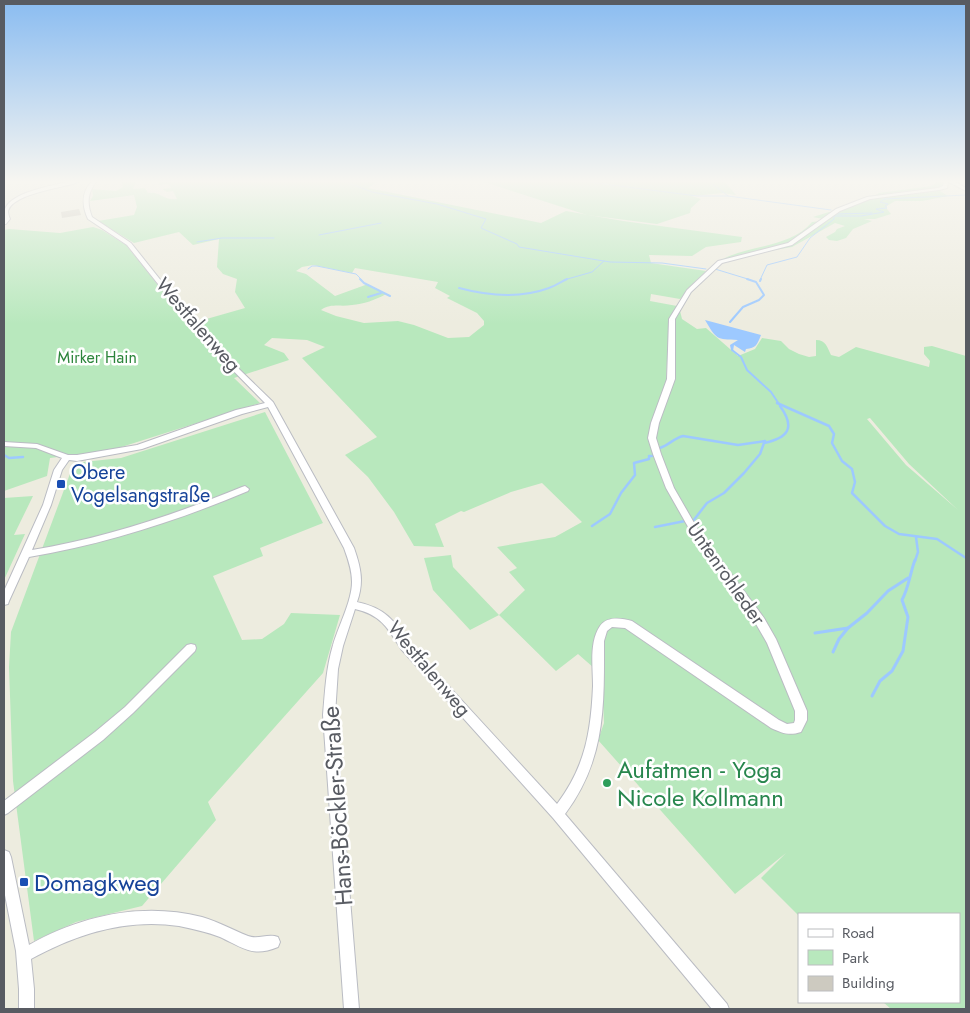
<svg xmlns="http://www.w3.org/2000/svg" width="970" height="1013" viewBox="0 0 970 1013" font-family="Jost,sans-serif">
<rect width="100%" height="100%" fill="#edecdf"/>
<g fill="#b8e8bd" fill-rule="evenodd">
<path d="M122,182H136L133,189L145,188L148,193C160,191 164,201 177,199L173,191L167,192L162,189L171,188L169,184L157,185L160,182H377L368,188L541,223L566,211L623,221L742,237L741,242L706,247L692,256L649,255L651,263L706,271L680,299L651,294L650,301L677,306L669,318L666,381L675,372V319L680,311L682,319L697,329L706,328L738,356L755,349L762,338L781,341L789,349L799,354L809,357L816,356V340C826,340 827,347 831,355L839,357L856,347L929,367L930,361L924,354V347L932,346L966,356V1009H891L883,1002H959V914H799V916L761,878L786,853L735,894L598,740L604,723L602,675L578,654L556,671L499,615L470,630L433,590L424,558L451,555L453,567L499,615L525,590L509,572L517,568L497,547L555,537L582,522L542,483L511,492L464,512L461,511L435,524L444,547L414,546L394,512L368,477L345,455L377,437L302,358L325,347L307,340L272,338L264,345L284,353L289,360L234,378L260,403L112,450L50,458L47,476L4,491V230L9,229L60,233L93,227L102,230L126,245L189,324L245,308L235,292L237,279L223,274L217,267L219,239L193,245L179,232L134,243L98,221L134,215L137,207L134,195L90,201L93,196L92,189L116,191L123,187ZM313,265L352,273L355,268L438,282L435,288L450,296L447,298L477,313L484,321V325L469,337L448,338L414,325L398,321L364,323L336,316L321,310C331,303 340,307 352,305C363,304 376,300 386,294L368,284L335,296L306,274L296,271L302,267ZM870,418L909,464L958,510L906,465L867,419Z"/>
<path d="M484,182H725L736,195L723,193L692,196L701,199L691,208L690,213L657,224L587,215Z"/>
<path d="M936,182H944L940,191L948,196L922,201H895L887,206V209L891,214L875,219H864L872,221L853,229L846,238L837,241L829,240L826,237L835,232L837,229L845,226L835,223L792,247L723,259C752,244 790,248 812,222L822,221L823,219L813,217L829,212L837,213L849,207L874,198V196L879,193L932,186Z"/>
<path d="M265,412L323,523L260,548L263,556L213,576L242,640L262,639L284,624L291,613L340,615L323,673L208,802L216,820L142,906L76,922L34,941L13,781L9,667L11,632L74,463L121,458Z"/>
<path d="M33,496L14,535L25,534L4,580V498Z"/>
</g>
<path fill="#9dc9ff" d="M705,320L761,335C757,345 756,348 746,349L745,352L734,345L733,351L731,350L730,345L738,340C716,339 717,340 705,320Z"/>
<g fill="none" stroke-linecap="round" stroke-linejoin="round">
<g stroke="#9dc9ff" stroke-width="1">
<path d="M346,182L372,192L437,204L486,219L481,228L517,244L519,247L610,262L662,263L706,269"/>
<path d="M589,182L697,196H728"/>
<path d="M710,182L728,196L831,210"/>
<path d="M837,214L872,213"/>
<path d="M319,235L381,223"/>
<path d="M197,242L222,238H274"/>
<path d="M308,269L312,266H317L356,274L362,280"/>
<path d="M715,269L751,280"/>
<path d="M564,280L592,272L604,261"/>
<path d="M760,280L767,265L797,257L810,238L834,219V216H861L884,212L876,209L887,208L885,206L888,204L880,202L884,199L966,195"/>
</g>
<g stroke="#9dc9ff" stroke-width="2">
<path d="M360,279L364,283L390,296"/>
<path d="M760,281L761,279"/>
<path d="M459,288C489,296 519,299 549,288C555,286 561,282 567,279"/>
<path d="M368,297L381,293"/>
<path d="M730,322L743,307L759,300L764,295L756,282L747,279"/>
<path d="M732,350L741,357L747,370L771,392L779,404"/>
</g>
<g stroke="#9dc9ff" stroke-width="2.5">
<path d="M777,403L829,426L834,434L832,443L842,461L852,469L855,482L852,493L885,526L899,534L937,539L966,558"/>
<path d="M660,448C669,445 674,438 683,436L738,445L765,441"/>
<path d="M4,455L9,458L23,457"/>
<path d="M693,521L707,503L724,493L744,473L760,454L764,443C788,438 796,428 780,406"/>
<path d="M592,526L610,514L621,493L635,475L634,463L649,459V456H652"/>
<path d="M655,527L685,521"/>
<path d="M915,561L918,552L916,537"/>
</g>
<g stroke="#9dc9ff" stroke-width="3">
<path d="M815,633L848,628"/>
<path d="M833,652L839,639L848,628L867,613L888,591L908,578"/>
<path d="M872,696L880,681L892,671L903,651L908,617L902,600C909,587 910,573 915,560"/>
</g>
</g>
<path fill="#cdcac0" d="M79,209L81,215L62,218L61,212Z"/>
<g fill="none" stroke-linecap="round" stroke-linejoin="round">
<g stroke="#babcc3" stroke-width="2">
<g id="minor">
<path d="M67,182H78C64,188 13,193 8,211C8,213 9,217 10,219L6,224H4C4,219 3,214 5,209C12,192 51,186 67,182Z"/>
<path d="M91,182H96C87,194 87,204 92,217L131,243L205,336L273,402L354,548C361,568 364,582 357,602C385,608 394,620 409,643L557,804C585,767 591,732 593,686C593,667 589,642 600,626C607,616 621,618 632,621L779,720L787,724L794,723L795,720V711L767,643L756,624L691,532L666,488L653,454L648,438L651,423L667,379L669,319L687,290L718,261L788,243L836,209L867,197L938,188L943,186L944,182H948L947,188L939,190L870,199L840,211L792,245L722,263L691,292L675,319V379L659,423L656,438L661,454L674,488L697,528L764,618L776,639L807,711V720L801,732C789,736 782,733 771,728L625,628L612,627L607,631L604,641C604,706 606,759 565,814L727,1004L729,1009H712L553,818L401,649C388,628 381,615 355,609L343,646L338,669L335,715L359,1009H344L323,715C325,692 326,668 333,645C338,627 352,601 352,582C352,570 348,559 344,548L268,407L242,414L142,449L77,461L69,460L62,470L51,505L32,550C105,538 174,515 242,487L245,486L249,489L248,491C177,521 105,544 29,557L9,601L8,604L4,605V591L43,505L54,470L62,458L36,448L4,446V442L37,444L68,455H77L137,445L236,410L265,403L201,338L127,245L88,219C82,206 81,194 91,182Z"/>
<path d="M949,182H955L966,188V191Z"/>
<path d="M191,644L195,645L196,648L195,651L133,713L103,740L8,813L4,815V801L95,732L125,707L187,645Z"/>
<path d="M4,850L9,852L11,857L29,945C82,915 143,902 202,917C219,922 233,930 248,936C258,940 268,933 278,937L280,942L278,947C252,958 242,947 220,937C207,932 193,929 179,926C127,918 76,934 31,959L34,989V1009H19V989L16,951L4,890Z"/>
</g>
</g>
<use href="#minor" fill="#fff" fill-rule="evenodd"/>
</g>
<linearGradient id="sky" x2="0" y2="1"><stop stop-color="#8abcf1"/><stop offset="0.56" stop-color="#f7f6f1"/><stop offset="1" stop-color="#f7f6f1" stop-opacity="0"/></linearGradient>
<rect width="970" height="324" fill="url(#sky)"/>
<g fill="#1a4fb4" stroke="#fff" stroke-width="2">
<rect x="56" y="479" width="10" height="10" rx="2.5"/>
<rect x="19" y="877" width="10" height="10" rx="2.5"/>
</g>
<circle fill="#2e9e5b" stroke="#fff" stroke-width="2" cx="607" cy="783" r="5"/>
<g text-anchor="middle" dominant-baseline="central" stroke-width="5" stroke-linejoin="round" paint-order="stroke">
<g font-size="16" fill="#2c853b" stroke="#fff">
<text x="97" y="357">Mirker Hain</text>
</g>
<g font-size="20" fill="#585b62" stroke="#fff">
<text transform="translate(198 325) rotate(49)">Westfalenweg</text>
<text transform="translate(726 574) rotate(55)">Untenrohleder</text>
<text transform="translate(429 669) rotate(50)">Westfalenweg</text>
</g>
<g font-size="20" fill="#164399" stroke="#fff" text-anchor="start">
<text x="71" y="472">Obere<tspan x="71" dy="23">Vogelsangstraße</tspan></text>
</g>
<g font-size="24" fill="#27864d" stroke="#fff" text-anchor="start">
<text x="617" y="769">Aufatmen - Yoga<tspan x="617" dy="28">Nicole Kollmann</tspan></text>
</g>
<g font-size="24" fill="#585b62" stroke="#fff">
<text transform="translate(337 806) rotate(-94)">Hans-Böckler-Straße</text>
</g>
<g font-size="24" fill="#164399" stroke="#fff" text-anchor="start">
<text x="34" y="882">Domagkweg</text>
</g>
</g>
<rect width="970" height="1013" fill="none" stroke="#585b62" stroke-width="10"/>
<rect x="798" y="913" width="162" height="90" fill="#ffffff" stroke="#bcbdc0"/>
<rect x="808" y="929" width="25" height="8" fill="#ffffff" stroke="#bcbdc0"/>
<text x="842" y="938" font-size="15" fill="#585b62">Road</text>
<rect x="808" y="950" width="25" height="15" fill="#b8e8bd" stroke="#bcbdc0"/>
<text x="842" y="963" font-size="15" fill="#585b62">Park</text>
<rect x="808" y="976" width="25" height="15" fill="#cdcac0" stroke="#bcbdc0"/>
<text x="842" y="988" font-size="15" fill="#585b62">Building</text>
</svg>
